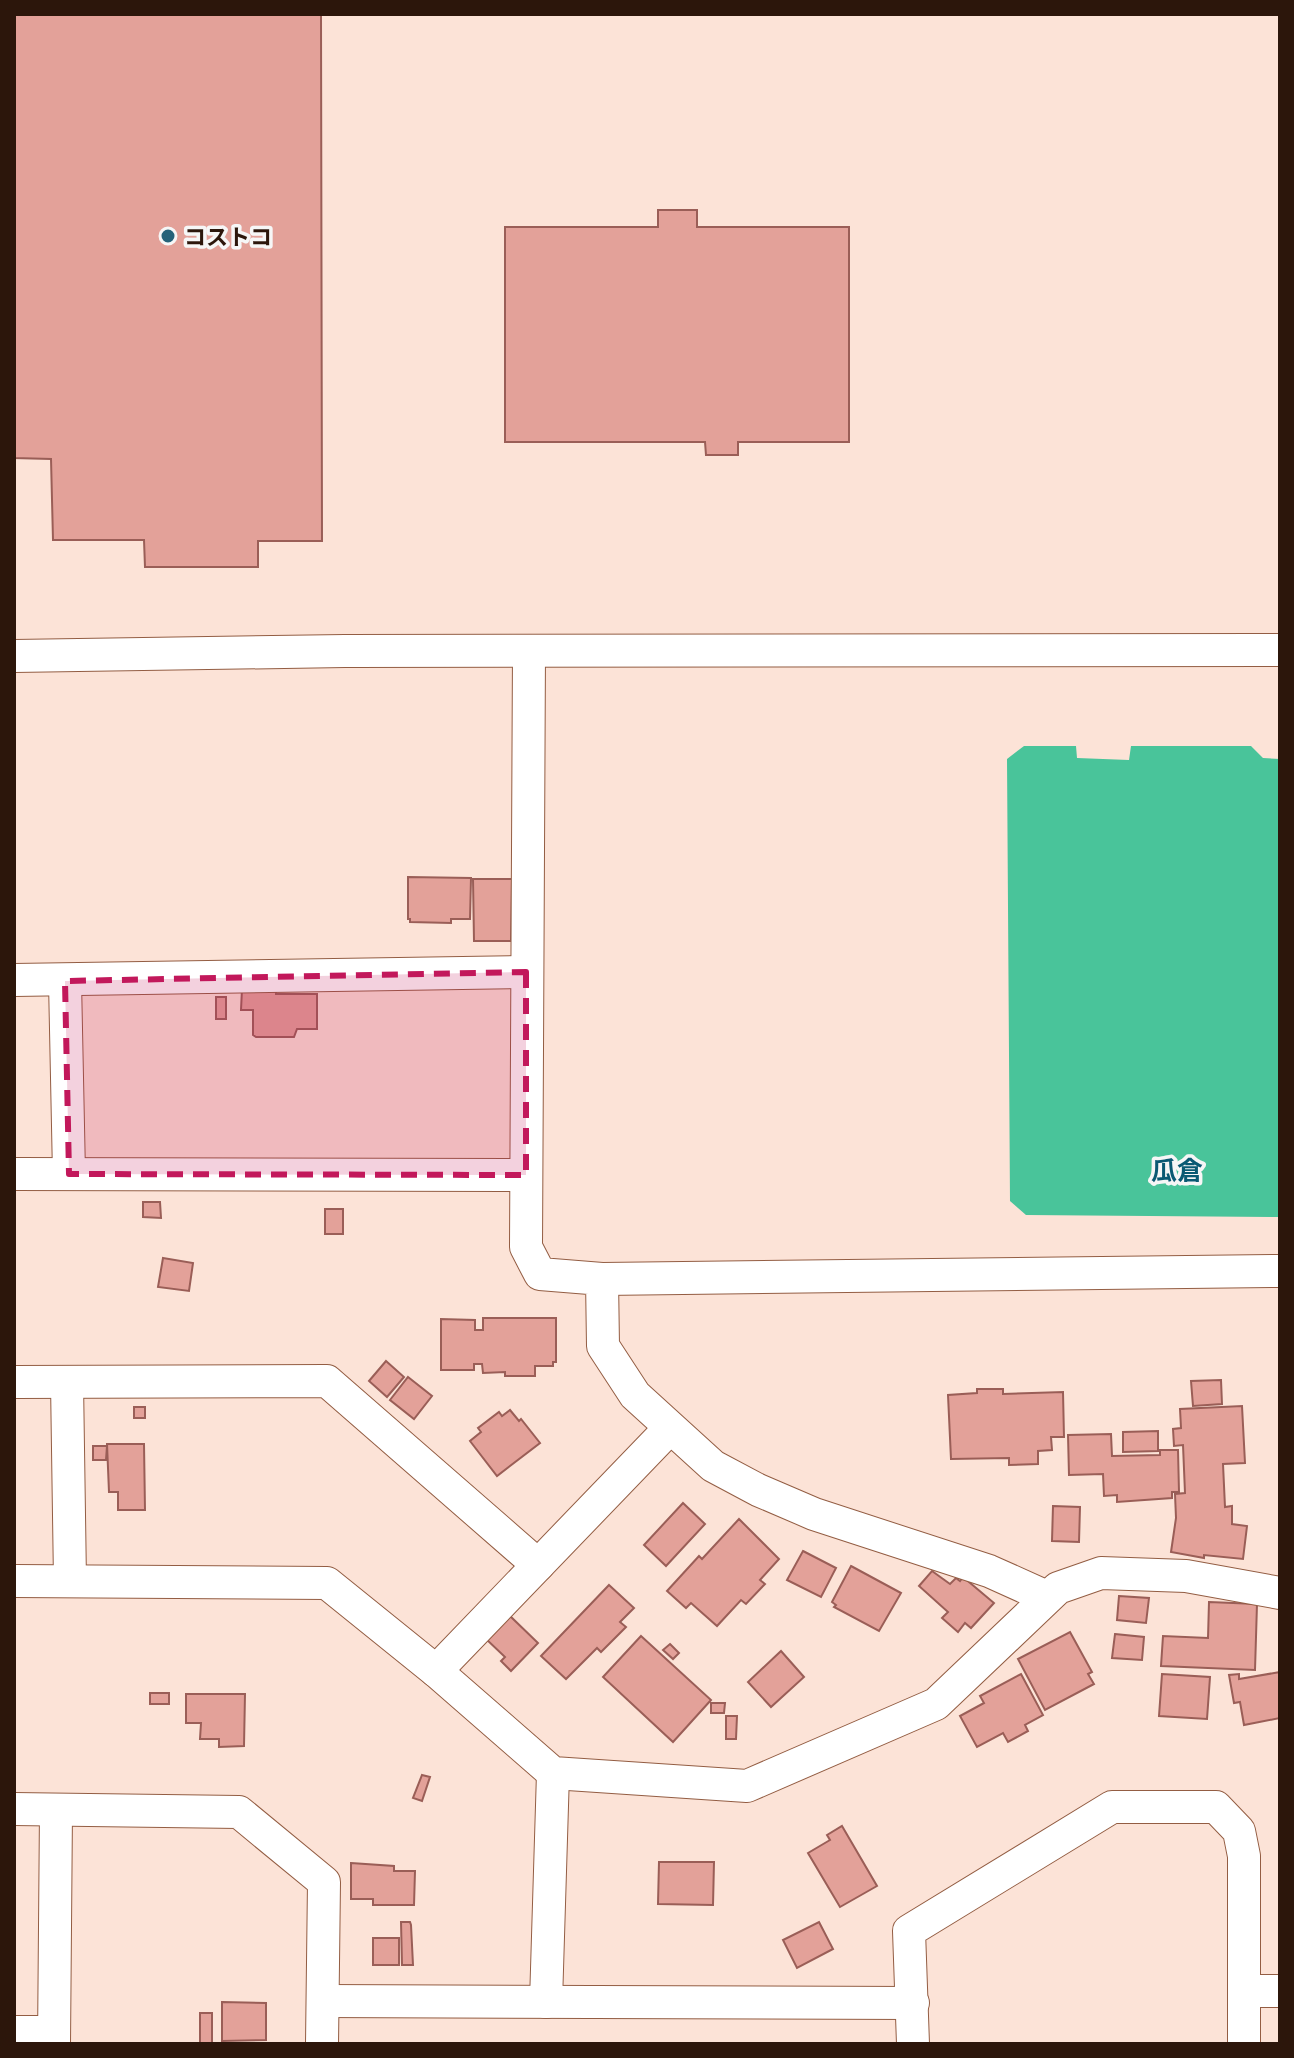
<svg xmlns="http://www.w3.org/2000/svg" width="1294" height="2058" viewBox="0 0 1294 2058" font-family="Barlow,'Noto Sans JP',sans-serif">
<rect width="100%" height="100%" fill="#fce3d7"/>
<path fill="#49c49a" d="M1024,746H1076L1077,758L1129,760L1131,746H1251L1263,758L1280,759V1217L1026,1215L1010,1201L1007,759Z"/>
<g fill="#e3a199" stroke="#9a5e57" stroke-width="2">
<path d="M14,14H321L322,541H258V567H145L144,540H53L51,459L14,458Z"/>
<path d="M658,210H697V227H849V442H738V455H706L705,442H505V227H658Z"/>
<path d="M408,877L471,878L470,919H451V923L410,922V919H408Z"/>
<path d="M473,879H512L511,941H474Z"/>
<path d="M242,989L276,990V994H317V1029H297L294,1037H256L253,1035V1010H241Z"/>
<rect x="216" y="997" width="10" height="22"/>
<path d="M143,1202H160L161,1218L143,1217Z"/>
<rect x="325" y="1209" width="18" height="25"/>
<path d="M163,1258L193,1263L189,1291L158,1287Z"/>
<path d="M483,1318H556V1362H553V1366H535V1376H505V1372L483,1373L482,1364H474V1370H441V1319L475,1320V1330H483Z"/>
<path d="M386,1361L404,1377L387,1397L369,1381Z"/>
<path d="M408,1377L432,1396L414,1419L390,1400Z"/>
<path d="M1221,1380L1222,1404L1193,1406L1191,1381Z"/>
<path d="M977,1389H1003V1394L1063,1392L1064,1437H1051L1052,1450L1038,1451V1464L1009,1465V1458L951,1459L948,1395L977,1393Z"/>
<path d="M1242,1406L1245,1463L1223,1464L1225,1507L1232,1506V1524L1247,1526L1243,1559L1204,1555V1558L1171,1552L1176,1518L1175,1494L1185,1493L1183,1445L1174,1446L1173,1429L1181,1428L1180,1409Z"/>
<rect x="134" y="1407" width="11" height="11"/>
<path d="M510,1410L519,1421L521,1419L540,1443L497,1476L470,1441L481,1432L478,1428L499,1412L502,1416Z"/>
<path d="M1158,1431V1451L1123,1452V1432Z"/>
<path d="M1111,1434L1112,1456L1160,1455V1450H1178L1179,1492H1172V1498L1117,1502V1495L1104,1496L1103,1474L1069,1475L1068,1435Z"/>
<path d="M107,1444H144L145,1510H118V1492H109Z"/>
<path d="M93,1446H107L106,1460H93Z"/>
<path d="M683,1503L705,1524L666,1566L644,1545Z"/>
<path d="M1053,1506L1080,1507L1079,1542L1052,1541Z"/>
<path d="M739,1519L779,1559L760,1580L765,1584L746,1604L741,1600L717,1626L691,1603L686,1608L667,1591L699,1556L702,1559Z"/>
<path d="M803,1551L836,1568L821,1597L787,1580Z"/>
<path d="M851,1566L901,1593L879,1631L834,1607L836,1605L832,1602Z"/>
<path d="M932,1571L950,1584L956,1578L960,1581L963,1577L994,1603L971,1628L965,1623L958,1632L942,1618L948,1612L919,1586Z"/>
<path d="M609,1585L634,1608L620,1622L626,1627L601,1652L597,1648L566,1679L541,1656Z"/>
<path d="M1119,1596L1149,1598L1146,1623L1117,1620Z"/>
<path d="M1209,1602L1257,1604L1255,1670L1161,1666L1163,1636L1208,1638Z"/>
<path d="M508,1614L538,1643L511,1671L501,1661L505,1657L485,1638Z"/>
<path d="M1070,1632L1092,1672L1088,1674L1094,1684L1045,1710L1018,1659Z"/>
<path d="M1115,1634L1144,1637L1142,1660L1112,1658Z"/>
<path d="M641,1636L711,1700L673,1742L603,1677Z"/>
<path d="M670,1644L679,1653L673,1659L663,1650Z"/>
<path d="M781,1651L804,1677L771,1707L748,1682Z"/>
<path d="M1280,1672V1718L1244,1725L1240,1702L1234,1703L1229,1675L1239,1674V1679Z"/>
<path d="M1021,1674L1043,1715L1025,1725L1028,1731L1008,1742L1003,1733L977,1747L960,1716L984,1703L980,1696Z"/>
<path d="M1162,1674L1210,1677L1207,1719L1159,1716Z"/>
<rect x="150" y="1693" width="19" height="11"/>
<path d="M186,1694H245L244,1746L219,1747V1739H200L201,1723H186Z"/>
<path d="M711,1703H725L724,1713H711Z"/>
<path d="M726,1716H737L736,1739H726Z"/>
<path d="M422,1775L430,1777L422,1801L413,1798Z"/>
<path d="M842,1826L877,1886L840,1907L808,1853L830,1840L827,1835Z"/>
<path d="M659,1862H714L713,1905L658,1904Z"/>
<path d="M351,1863L394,1866V1871H415L414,1905H373V1899H351Z"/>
<path d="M401,1922H410L411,1925L413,1965H402Z"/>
<path d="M819,1922L833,1949L797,1968L783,1940Z"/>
<rect x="373" y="1938" width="26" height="27"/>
<path d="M222,2002L266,2003V2040L222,2041Z"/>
<rect x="200" y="2013" width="12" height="31"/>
</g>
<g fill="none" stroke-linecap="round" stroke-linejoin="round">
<g stroke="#935d43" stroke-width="34">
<g id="street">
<path d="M529,652L526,1247L540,1274L602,1279L603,1346L635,1395L713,1466L758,1490L814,1514L989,1571L1047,1597"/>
<path d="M14,656L345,651L1280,650"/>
<path d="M14,980L526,972"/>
<path d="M65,981L69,1174"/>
<path d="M14,1174L526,1175"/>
<path d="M602,1279L1280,1271"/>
<path d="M14,1382L327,1381L538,1565"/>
<path d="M67,1382L70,1581"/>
<path d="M14,1581L327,1583L436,1671L553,1773L747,1786L936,1704L1058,1588L1101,1573L1186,1576L1280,1593"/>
<path d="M436,1671L670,1428"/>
<path d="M14,1809L239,1812L324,1882L322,2044"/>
<path d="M1244,1991H1280"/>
<path d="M323,2001L913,2003"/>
<path d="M546,2002L553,1773"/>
<path d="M14,2032H54"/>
<path d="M54,2044L56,1810"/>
<path d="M913,2044L909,1931L1112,1807H1216L1239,1831L1244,1856V2044"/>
</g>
</g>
<use href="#street" stroke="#fff" stroke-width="32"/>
</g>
<path fill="#c2185b" fill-opacity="0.2" stroke="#c2185b" stroke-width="6" stroke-dasharray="16 10" stroke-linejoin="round" d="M526,972V1175L69,1174L65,981Z"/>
<circle fill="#256279" stroke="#f6f6f6" stroke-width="3" cx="168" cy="236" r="8"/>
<g text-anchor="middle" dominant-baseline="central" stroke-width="7" stroke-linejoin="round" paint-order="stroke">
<g font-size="22" font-weight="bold" fill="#2c160b" stroke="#f6f6f6" text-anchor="start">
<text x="184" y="236">コストコ</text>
</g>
<g font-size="26" font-weight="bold" fill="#0a5973" stroke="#f6f6f6">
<text x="1177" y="1169">瓜倉</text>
</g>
</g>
<rect width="1294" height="2058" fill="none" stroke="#2c160b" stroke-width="32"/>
</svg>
